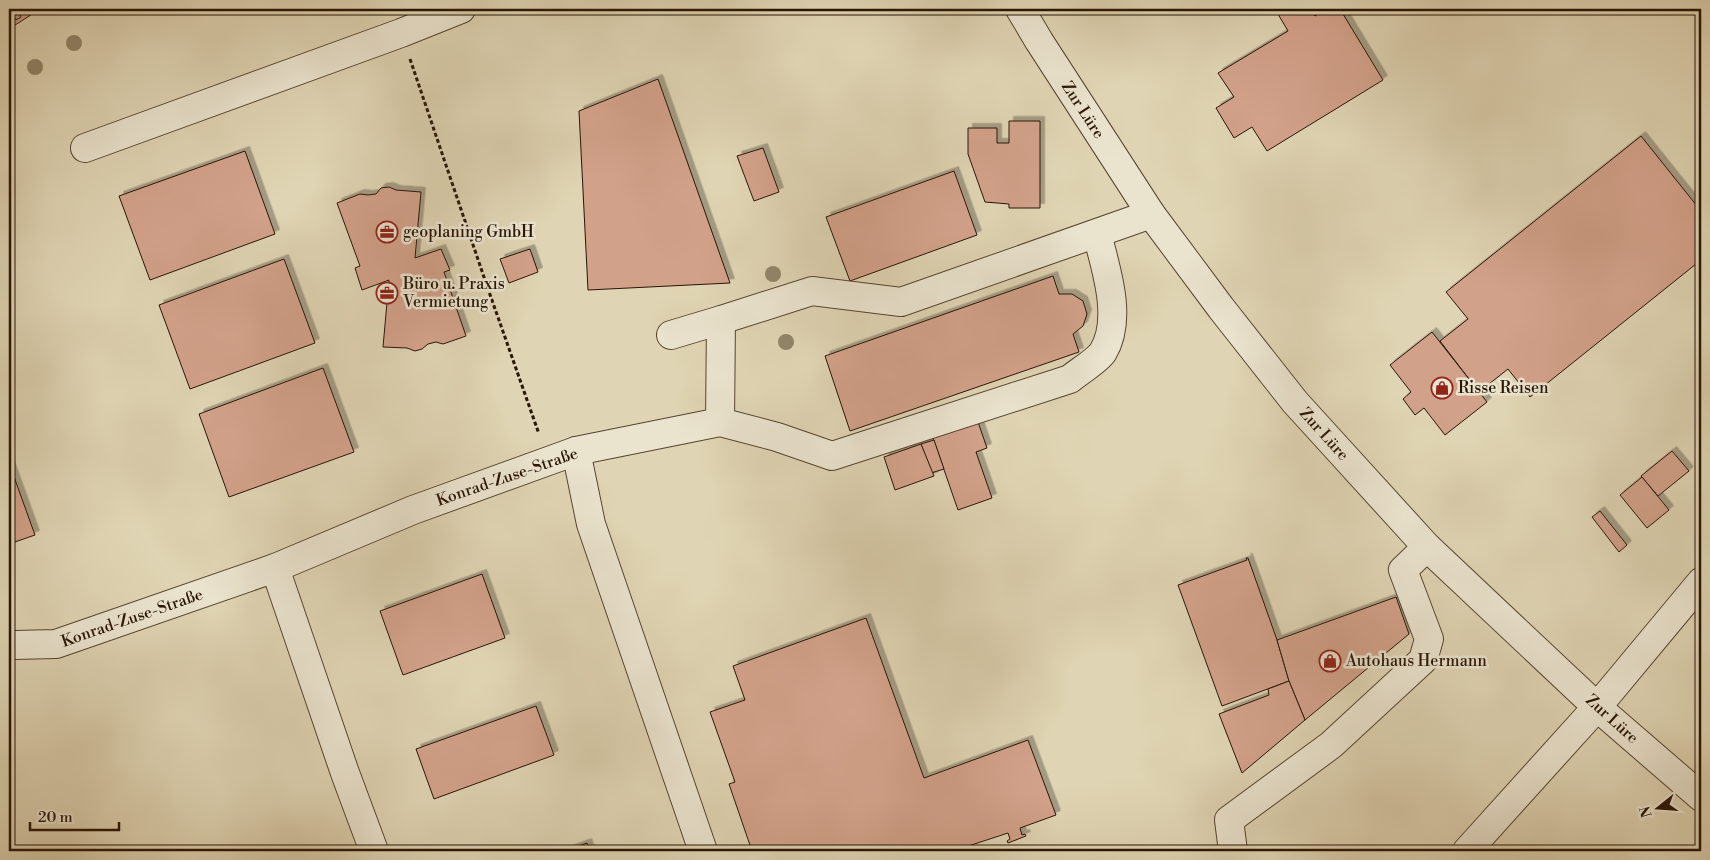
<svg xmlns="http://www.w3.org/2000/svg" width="1710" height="860" viewBox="0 0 1710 860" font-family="'Libre Bodoni',serif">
<defs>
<filter id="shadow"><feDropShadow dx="4.5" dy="-4.5" stdDeviation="0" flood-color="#0004"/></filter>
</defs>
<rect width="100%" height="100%" fill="#dfd4b3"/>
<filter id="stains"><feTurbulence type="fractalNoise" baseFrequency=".004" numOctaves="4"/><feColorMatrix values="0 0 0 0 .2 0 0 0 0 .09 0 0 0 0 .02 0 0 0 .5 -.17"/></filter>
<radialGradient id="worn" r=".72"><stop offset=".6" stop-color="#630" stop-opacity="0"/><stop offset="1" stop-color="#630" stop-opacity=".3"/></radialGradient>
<g fill="#d2a18a" stroke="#281505" filter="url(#shadow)">
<path d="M31,9H40L9,29V11L12,18L14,17L16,20L21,17L20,14Z"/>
<path d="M1275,9H1310L1315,16L1326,9H1340L1383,80L1267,151L1252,127L1234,138L1216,108L1234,97L1218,73L1288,31Z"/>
<path d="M658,79L730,283L588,290L579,111Z"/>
<path d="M1009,121H1040V208H1009V204L985,202L968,154V128H997V143H1009Z"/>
<path d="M1641,136L1701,211V260L1530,397L1508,369L1479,392L1440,341L1468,319L1446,292Z"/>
<path d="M763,148L779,192L754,201L737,156Z"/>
<path d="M245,151L275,234L150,280L119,196Z"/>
<path d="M954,171L977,235L850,281L826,217Z"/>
<path d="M389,187L396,190L421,192L415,258L441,249L450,270L444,272L466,336L443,344L436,342L428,344L422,349L415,351L407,348L383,347L389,280L362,290L355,268L360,266L337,203L360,194L368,195L376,194L381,188Z"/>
<path d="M530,249L538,272L509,283L500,259Z"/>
<path d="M284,259L315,343L190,389L159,305Z"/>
<path d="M1053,276L1059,294H1072L1083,301L1087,314L1083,326L1073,334L1079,352L850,431L825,356Z"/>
<path d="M1432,332L1487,402L1445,435L1424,408L1415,415L1403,399L1411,392L1390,365Z"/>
<path d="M323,368L354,452L229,497L199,414Z"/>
<path d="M978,422L987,448L976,452L992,498L958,510L933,438Z"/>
<path d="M934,440L944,469L931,473L921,444Z"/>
<path d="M921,444L934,476L895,490L884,457Z"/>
<path d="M1672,451L1689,471L1658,496L1641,476Z"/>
<path d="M9,463L35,535L9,544Z"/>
<path d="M1642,477L1669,510L1647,528L1620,495Z"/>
<path d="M1600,511L1627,545L1619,552L1592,517Z"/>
<path d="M1246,558H1248L1277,640L1289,681L1222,706L1178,585L1247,560Z"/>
<path d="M482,574L505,638L403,675L380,611Z"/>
<path d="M1396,597L1409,634L1305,720L1289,681L1277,640Z"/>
<path d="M866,618L924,778L1028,740L1056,815L1020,828L1022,835L1025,834L1026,836L1008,843L1007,841L1010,839L1008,833L953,851H752L729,784L735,782L710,712L745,700L733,666Z"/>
<path d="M1289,681L1305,720L1242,773L1219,714L1269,695L1268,689Z"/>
<path d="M536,706L554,755L434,799L416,749Z"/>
<path d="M587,843L590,851H565Z"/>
</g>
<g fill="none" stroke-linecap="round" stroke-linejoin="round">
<g stroke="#564530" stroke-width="30">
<g id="minor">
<path d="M1020,9L1039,41L1151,214L1221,308L1295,402L1427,547L1597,707L1701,797"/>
<path d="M85,148L401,33L461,9"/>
<path d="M721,320L812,291L901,302L1151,214"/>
<path d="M671,335L721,320L720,422"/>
<path d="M576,451L591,524L703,851"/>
<path d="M275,568L413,510L576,451L720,422L777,437L832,456L1070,379C1078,372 1097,361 1103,352C1123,319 1106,269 1097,234"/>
<path d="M14,645L56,644L275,568L345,773L374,851"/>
<path d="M1233,851L1229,820L1331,745L1423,660L1429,639L1403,570L1427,547"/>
<path d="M1467,851L1597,707L1701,582"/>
</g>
</g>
<path stroke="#281505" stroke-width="3" stroke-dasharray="4 2.5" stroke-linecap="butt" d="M410,59L487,286L539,434"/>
<use href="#minor" stroke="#eae3ce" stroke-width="28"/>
</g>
<g fill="#918669">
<circle cx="74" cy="43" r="8"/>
<circle cx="35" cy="67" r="8"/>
<circle cx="773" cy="274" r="8"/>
<circle cx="786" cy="342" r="8"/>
</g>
<defs>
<g id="office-ring" transform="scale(1.125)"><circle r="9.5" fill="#eae3ce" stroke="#8f2418" stroke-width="1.5"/><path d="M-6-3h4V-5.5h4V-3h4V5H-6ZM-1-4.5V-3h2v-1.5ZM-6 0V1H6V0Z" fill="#8f2418"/></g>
<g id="shop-ring" transform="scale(1.125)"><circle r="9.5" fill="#eae3ce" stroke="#8f2418" stroke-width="1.5"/><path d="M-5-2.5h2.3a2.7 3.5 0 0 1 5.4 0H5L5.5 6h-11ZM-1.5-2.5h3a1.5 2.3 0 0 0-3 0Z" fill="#8f2418"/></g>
</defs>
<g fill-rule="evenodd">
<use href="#office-ring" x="387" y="232"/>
<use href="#office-ring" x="387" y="293"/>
<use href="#shop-ring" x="1442" y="388"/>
<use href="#shop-ring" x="1330" y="661"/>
</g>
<g text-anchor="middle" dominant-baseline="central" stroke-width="5" stroke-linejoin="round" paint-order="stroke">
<g font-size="16" fill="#281505" stroke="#eae3ce">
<text transform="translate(1083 110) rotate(57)">Zur Lüre</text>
<text transform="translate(1324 434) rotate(48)">Zur Lüre</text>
<text transform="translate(507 477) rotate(-19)">Konrad-Zuse-Straße</text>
<text transform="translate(132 618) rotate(-19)">Konrad-Zuse-Straße</text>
<text transform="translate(1612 719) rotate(42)">Zur Lüre</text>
</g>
<g font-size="16" fill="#281505" stroke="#eae3ce" text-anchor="start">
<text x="403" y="232">geoplaning GmbH</text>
<text x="403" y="284">Büro u. Praxis<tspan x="403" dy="18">Vermietung</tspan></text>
<text x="1458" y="388">Risse Reisen</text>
<text x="1346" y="661">Autohaus Hermann</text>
</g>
</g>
<rect width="1710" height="860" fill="none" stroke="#dfd4b3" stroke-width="30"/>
<rect x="10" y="10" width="1690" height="840" fill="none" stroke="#281505" stroke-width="2.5"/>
<rect x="15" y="15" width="1680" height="830" fill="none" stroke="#281505"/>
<g transform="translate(1658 808) rotate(253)" stroke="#eae3ce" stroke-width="4" paint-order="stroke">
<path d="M0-4L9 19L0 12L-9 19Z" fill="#281505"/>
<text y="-8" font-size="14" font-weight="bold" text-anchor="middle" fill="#281505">N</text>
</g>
<path d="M30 822v8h89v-8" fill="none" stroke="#281505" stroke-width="2.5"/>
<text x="38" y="822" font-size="15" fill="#281505" stroke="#eae3ce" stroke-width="4" paint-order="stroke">20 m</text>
<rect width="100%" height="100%" filter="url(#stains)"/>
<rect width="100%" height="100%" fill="url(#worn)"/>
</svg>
